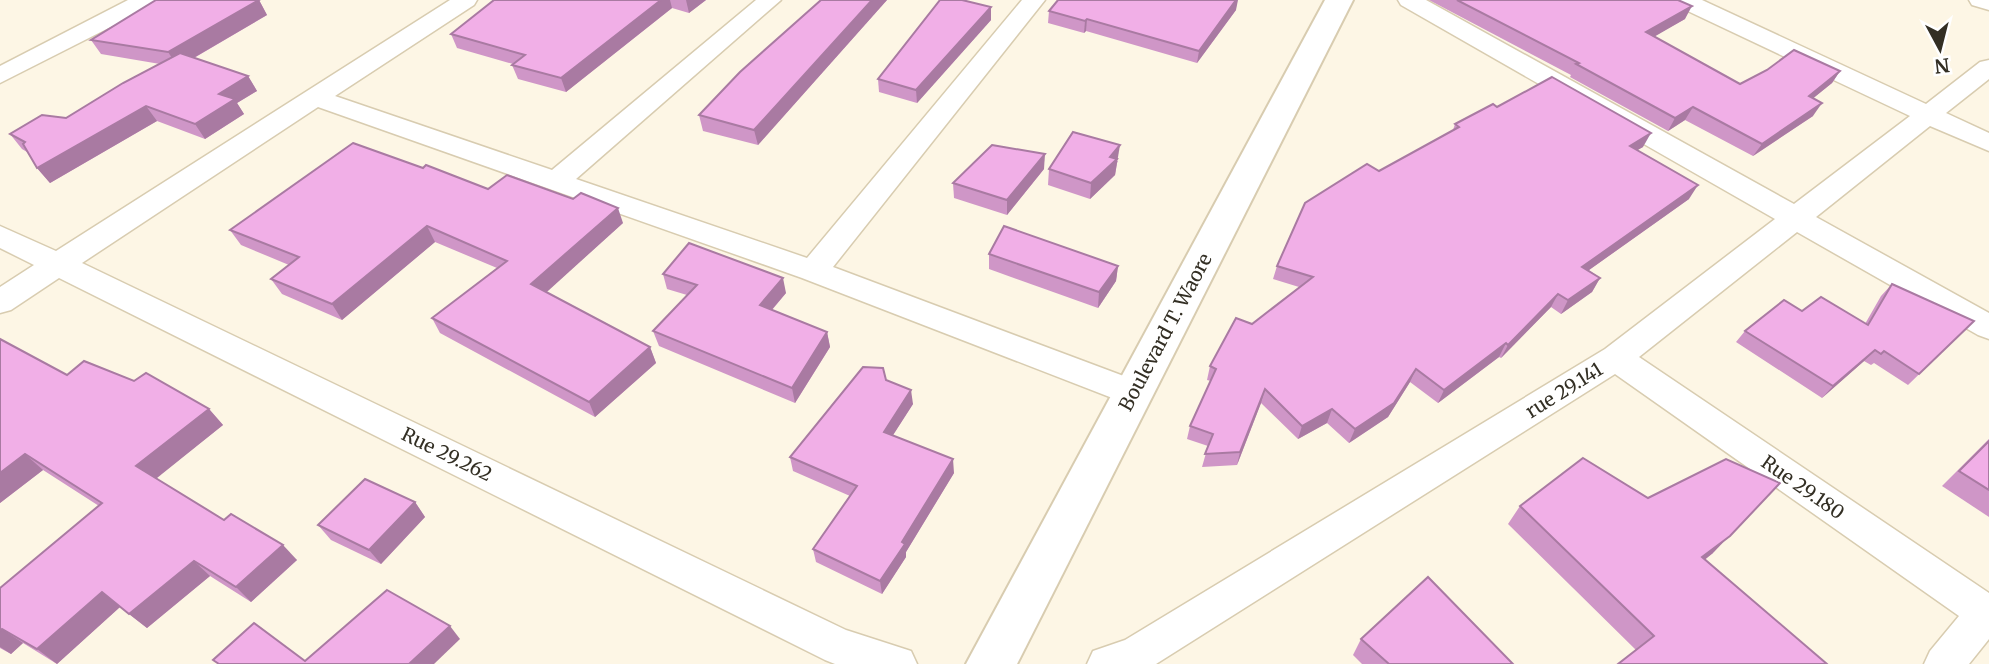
<svg xmlns="http://www.w3.org/2000/svg" width="1989" height="664" viewBox="0 0 1989 664" font-family="Merriweather,serif">
<rect width="100%" height="100%" fill="#fdf6e5"/>
<g fill="none" stroke-linecap="round" stroke-linejoin="round">
<g stroke="#d8ccb0" stroke-width="3">
<g id="minor">
<path d="M128,0H157L154,5L0,83V66Z"/>
<path d="M450,0H477L474,5L335,96L552,170L756,0H781L576,179L807,258L1022,0H1045L833,267L1145,384L1150,393L1145,402L1133,406L802,278L318,107L82,263L846,630L911,651L917,664H835L825,660L59,278L11,310L0,313V287L34,265L0,248V226L56,251Z"/>
<path d="M1398,0H1426L1794,204L1910,116L1675,5L1672,0H1702L1926,104L1980,62L1989,60V79L1946,113L1989,133V151L1930,126L1816,217L1989,313V339L1978,335L1797,232L1639,357L1989,593V639L1969,664H1924L1930,651L1959,616L1615,374L1156,664H1087L1093,651L1125,640L1605,349L1775,219L1401,5Z"/>
<path d="M1969,0H1989V10L1972,5Z"/>
</g>
</g>
<g stroke="#d8ccb0" stroke-width="4">
<path id="tertiary" d="M1325,0H1353L1017,664H966Z"/>
</g>
<use href="#minor" fill="#fff" fill-rule="evenodd"/>
<use href="#tertiary" fill="#fff" fill-rule="evenodd"/>
</g>
<g fill="#cf96c7">
<path d="M259,0L267,15L194,58L248,76L257,91L237,103L244,114L205,139L157,121L50,183L37,168L27,152L22,149L10,134L66,118L160,64L101,54L91,40Z"/>
<path d="M494,0H706L689,13L672,8L566,92L518,79L512,65L513,64L457,48L451,34Z"/>
<path d="M821,0H887L758,145L703,131L699,115Z"/>
<path d="M1429,0H1678L1685,19L1654,36L1740,84L1840,71L1832,83L1813,98V116L1753,156L1685,120L1668,131L1570,77L1571,75Z"/>
<path d="M991,7V20L917,103L879,92L878,79Z"/>
<path d="M1236,10L1197,63L1086,31L1084,33L1048,23L1049,11Z"/>
<path d="M1497,107L1643,147L1637,150L1689,199L1589,270L1600,278L1592,292L1561,314L1551,307L1501,358L1499,357L1438,403L1410,382L1388,417L1349,443L1327,423L1298,439L1261,403L1237,465L1202,467L1208,446L1187,439L1190,426L1211,381L1207,380L1210,366L1252,324L1299,287L1273,279L1277,266L1379,171L1453,130L1455,124Z"/>
<path d="M1118,161L1117,163L1115,175L1090,199L1048,185L1049,169Z"/>
<path d="M423,168L488,189L623,223L546,292L650,347L656,363L595,417L440,333L432,318L497,268L435,242L342,320L282,294L271,279L289,265L241,245L230,230Z"/>
<path d="M1044,169L1007,215L954,198L953,183Z"/>
<path d="M989,254L1118,266L1116,281L1098,308L989,269Z"/>
<path d="M663,274L786,293L772,310L827,332L830,347L795,403L659,346L653,331L687,295L667,289Z"/>
<path d="M1892,284L1974,321L1908,385L1874,363L1871,365L1864,361L1822,398L1736,342L1745,331L1802,311L1865,324L1881,296Z"/>
<path d="M0,339L67,375L134,381L209,409L223,425L156,478L224,520L297,560L251,602L210,576L147,628L120,607L57,664L23,643L11,654L0,648V588L99,506L43,470L0,503Z"/>
<path d="M886,380L913,404L893,435L954,473L906,552V557L882,594L816,562L813,549L850,496L793,471L790,457Z"/>
<path d="M1989,439V517L1942,486Z"/>
<path d="M415,502L425,517L381,564L331,540L318,525Z"/>
<path d="M1520,506L1713,553L1705,559L1827,664L1636,650L1508,524Z"/>
<path d="M1361,639L1513,664H1362L1353,655Z"/>
</g>
<g fill="#a97aa2">
<path d="M259,0L267,15L178,67L168,52Z"/>
<path d="M661,0H670L672,8L566,92L561,78Z"/>
<path d="M686,0H706L689,13Z"/>
<path d="M872,0H887L758,145L754,130Z"/>
<path d="M1236,0H1238L1236,10L1197,63L1199,51Z"/>
<path d="M1692,6L1685,19L1640,45L1646,32Z"/>
<path d="M991,7V20L917,103L916,90Z"/>
<path d="M1087,19L1086,31L1084,33L1085,21Z"/>
<path d="M1840,71L1832,83L1800,109L1809,96Z"/>
<path d="M248,76L257,91L237,103L244,114L205,139L195,124L219,94Z"/>
<path d="M1822,103L1813,116L1753,156L1762,144Z"/>
<path d="M146,106L157,121L50,183L37,168Z"/>
<path d="M1693,107L1685,120L1668,131L1675,118Z"/>
<path d="M1651,133L1643,147L1622,159L1630,146Z"/>
<path d="M1120,145L1115,175L1090,199L1091,183Z"/>
<path d="M1045,154L1044,169L1007,215V200Z"/>
<path d="M1698,185L1689,199L1575,280L1582,267Z"/>
<path d="M618,208L623,223L538,300L531,284Z"/>
<path d="M427,226L435,242L342,320L332,304Z"/>
<path d="M1118,266L1116,281L1098,308L1099,292Z"/>
<path d="M783,278L786,293L763,320L760,305Z"/>
<path d="M1600,278L1592,292L1561,314L1568,300Z"/>
<path d="M1558,294L1551,307L1501,358L1508,345Z"/>
<path d="M827,332L830,347L795,403L792,388Z"/>
<path d="M1506,343L1499,357L1438,403L1444,390Z"/>
<path d="M650,347L656,363L595,417L589,402Z"/>
<path d="M1875,350L1864,361L1822,398L1833,386Z"/>
<path d="M1416,369L1410,382L1388,417L1349,443L1355,429Z"/>
<path d="M1265,389L1261,403L1237,465L1240,452Z"/>
<path d="M911,390L913,404L886,446L884,432Z"/>
<path d="M209,409L223,425L152,482L136,466Z"/>
<path d="M1332,409L1327,423L1298,439L1302,426Z"/>
<path d="M25,454L43,470L0,503V473Z"/>
<path d="M953,459L954,473L906,552V557L882,594L880,581L902,542Z"/>
<path d="M1780,483L1713,553L1686,575L1702,557Z"/>
<path d="M415,502L425,517L381,564L369,550Z"/>
<path d="M283,545L297,560L251,602L236,587Z"/>
<path d="M194,561L210,576L147,628L129,614Z"/>
<path d="M102,592L120,607L57,664L37,649Z"/>
<path d="M450,626L460,639L434,664H409Z"/>
<path d="M2,629L23,643L11,654L0,647V631Z"/>
</g>
<g fill="#f1afe7" stroke="#a97aa2" stroke-width="2">
<path d="M156,0H259L168,52L91,40Z"/>
<path d="M494,0H661L561,78L512,65L525,55L451,34Z"/>
<path d="M821,0H872L754,130L699,115L740,72Z"/>
<path d="M940,0H962L991,7L916,90L878,79Z"/>
<path d="M1058,0H1236L1199,51L1087,19L1085,21L1049,11Z"/>
<path d="M1457,0H1678L1692,6L1646,32L1740,84L1767,70L1794,50L1840,71L1809,96L1822,103L1762,144L1693,107L1675,118L1576,64L1579,63Z"/>
<path d="M180,53L248,76L219,94L235,99L195,124L146,106L37,168L23,144L25,142L10,134L42,115L66,118L123,83Z"/>
<path d="M1552,77L1651,133L1630,146L1698,185L1582,267L1600,278L1568,300L1558,294L1508,345L1506,343L1444,390L1416,369L1394,403L1355,429L1332,409L1302,426L1265,389L1240,452L1205,454L1213,434L1190,426L1216,369L1210,366L1236,318L1252,324L1313,277L1277,266L1305,203L1367,164L1379,171L1459,127L1455,124L1493,104L1497,107Z"/>
<path d="M1073,132L1120,145L1110,157L1117,159L1091,183L1049,169Z"/>
<path d="M353,143L423,168L426,165L488,189L507,175L573,199L581,193L618,208L531,284L650,347L589,402L432,318L507,261L427,226L332,304L271,279L299,257L230,230Z"/>
<path d="M992,145L1045,154L1007,200L953,183Z"/>
<path d="M1004,226L1118,266L1099,292L989,254Z"/>
<path d="M689,243L783,278L760,305L827,332L792,388L653,331L697,285L663,274Z"/>
<path d="M1892,284L1974,321L1919,374L1884,351L1881,354L1875,350L1833,386L1745,331L1784,300L1802,311L1821,297L1868,325Z"/>
<path d="M0,339L67,375L84,361L134,381L146,373L209,409L136,466L224,520L231,514L283,545L236,587L194,561L129,614L102,592L37,649L2,629L0,631V588L102,503L25,454L0,473Z"/>
<path d="M863,367L883,368L886,380L911,390L884,432L953,459L902,542L905,544L880,581L813,549L857,486L790,457Z"/>
<path d="M1989,441V490L1959,471Z"/>
<path d="M1583,458L1648,498L1726,459L1780,483L1730,536L1702,557L1827,664H1618L1654,636L1520,506Z"/>
<path d="M365,479L415,502L369,550L318,525Z"/>
<path d="M1428,577L1513,664H1389L1361,639Z"/>
<path d="M387,590L450,626L409,664H219L213,660L254,623L305,661Z"/>
</g>
<g text-anchor="middle" dominant-baseline="central" stroke-width="5" stroke-linejoin="round" paint-order="stroke">
<g font-size="19" fill="#332f24" stroke="#fff">
<text transform="translate(1165 332) rotate(-62)">Boulevard T. Waore</text>
<text transform="translate(1564 390) rotate(-32)">rue 29.141</text>
<text transform="translate(447 454) rotate(26)">Rue 29.262</text>
<text transform="translate(1803 487) rotate(35)">Rue 29.180</text>
</g>
</g>
<g transform="translate(1940 49) rotate(173)" stroke="#ffffff" stroke-width="5" paint-order="stroke">
<path d="M0-5L12 26L0 18L-12 26Z" fill="#332f24"/>
<text y="-10" font-size="19" font-weight="bold" text-anchor="middle" fill="#332f24">N</text>
</g>
</svg>
